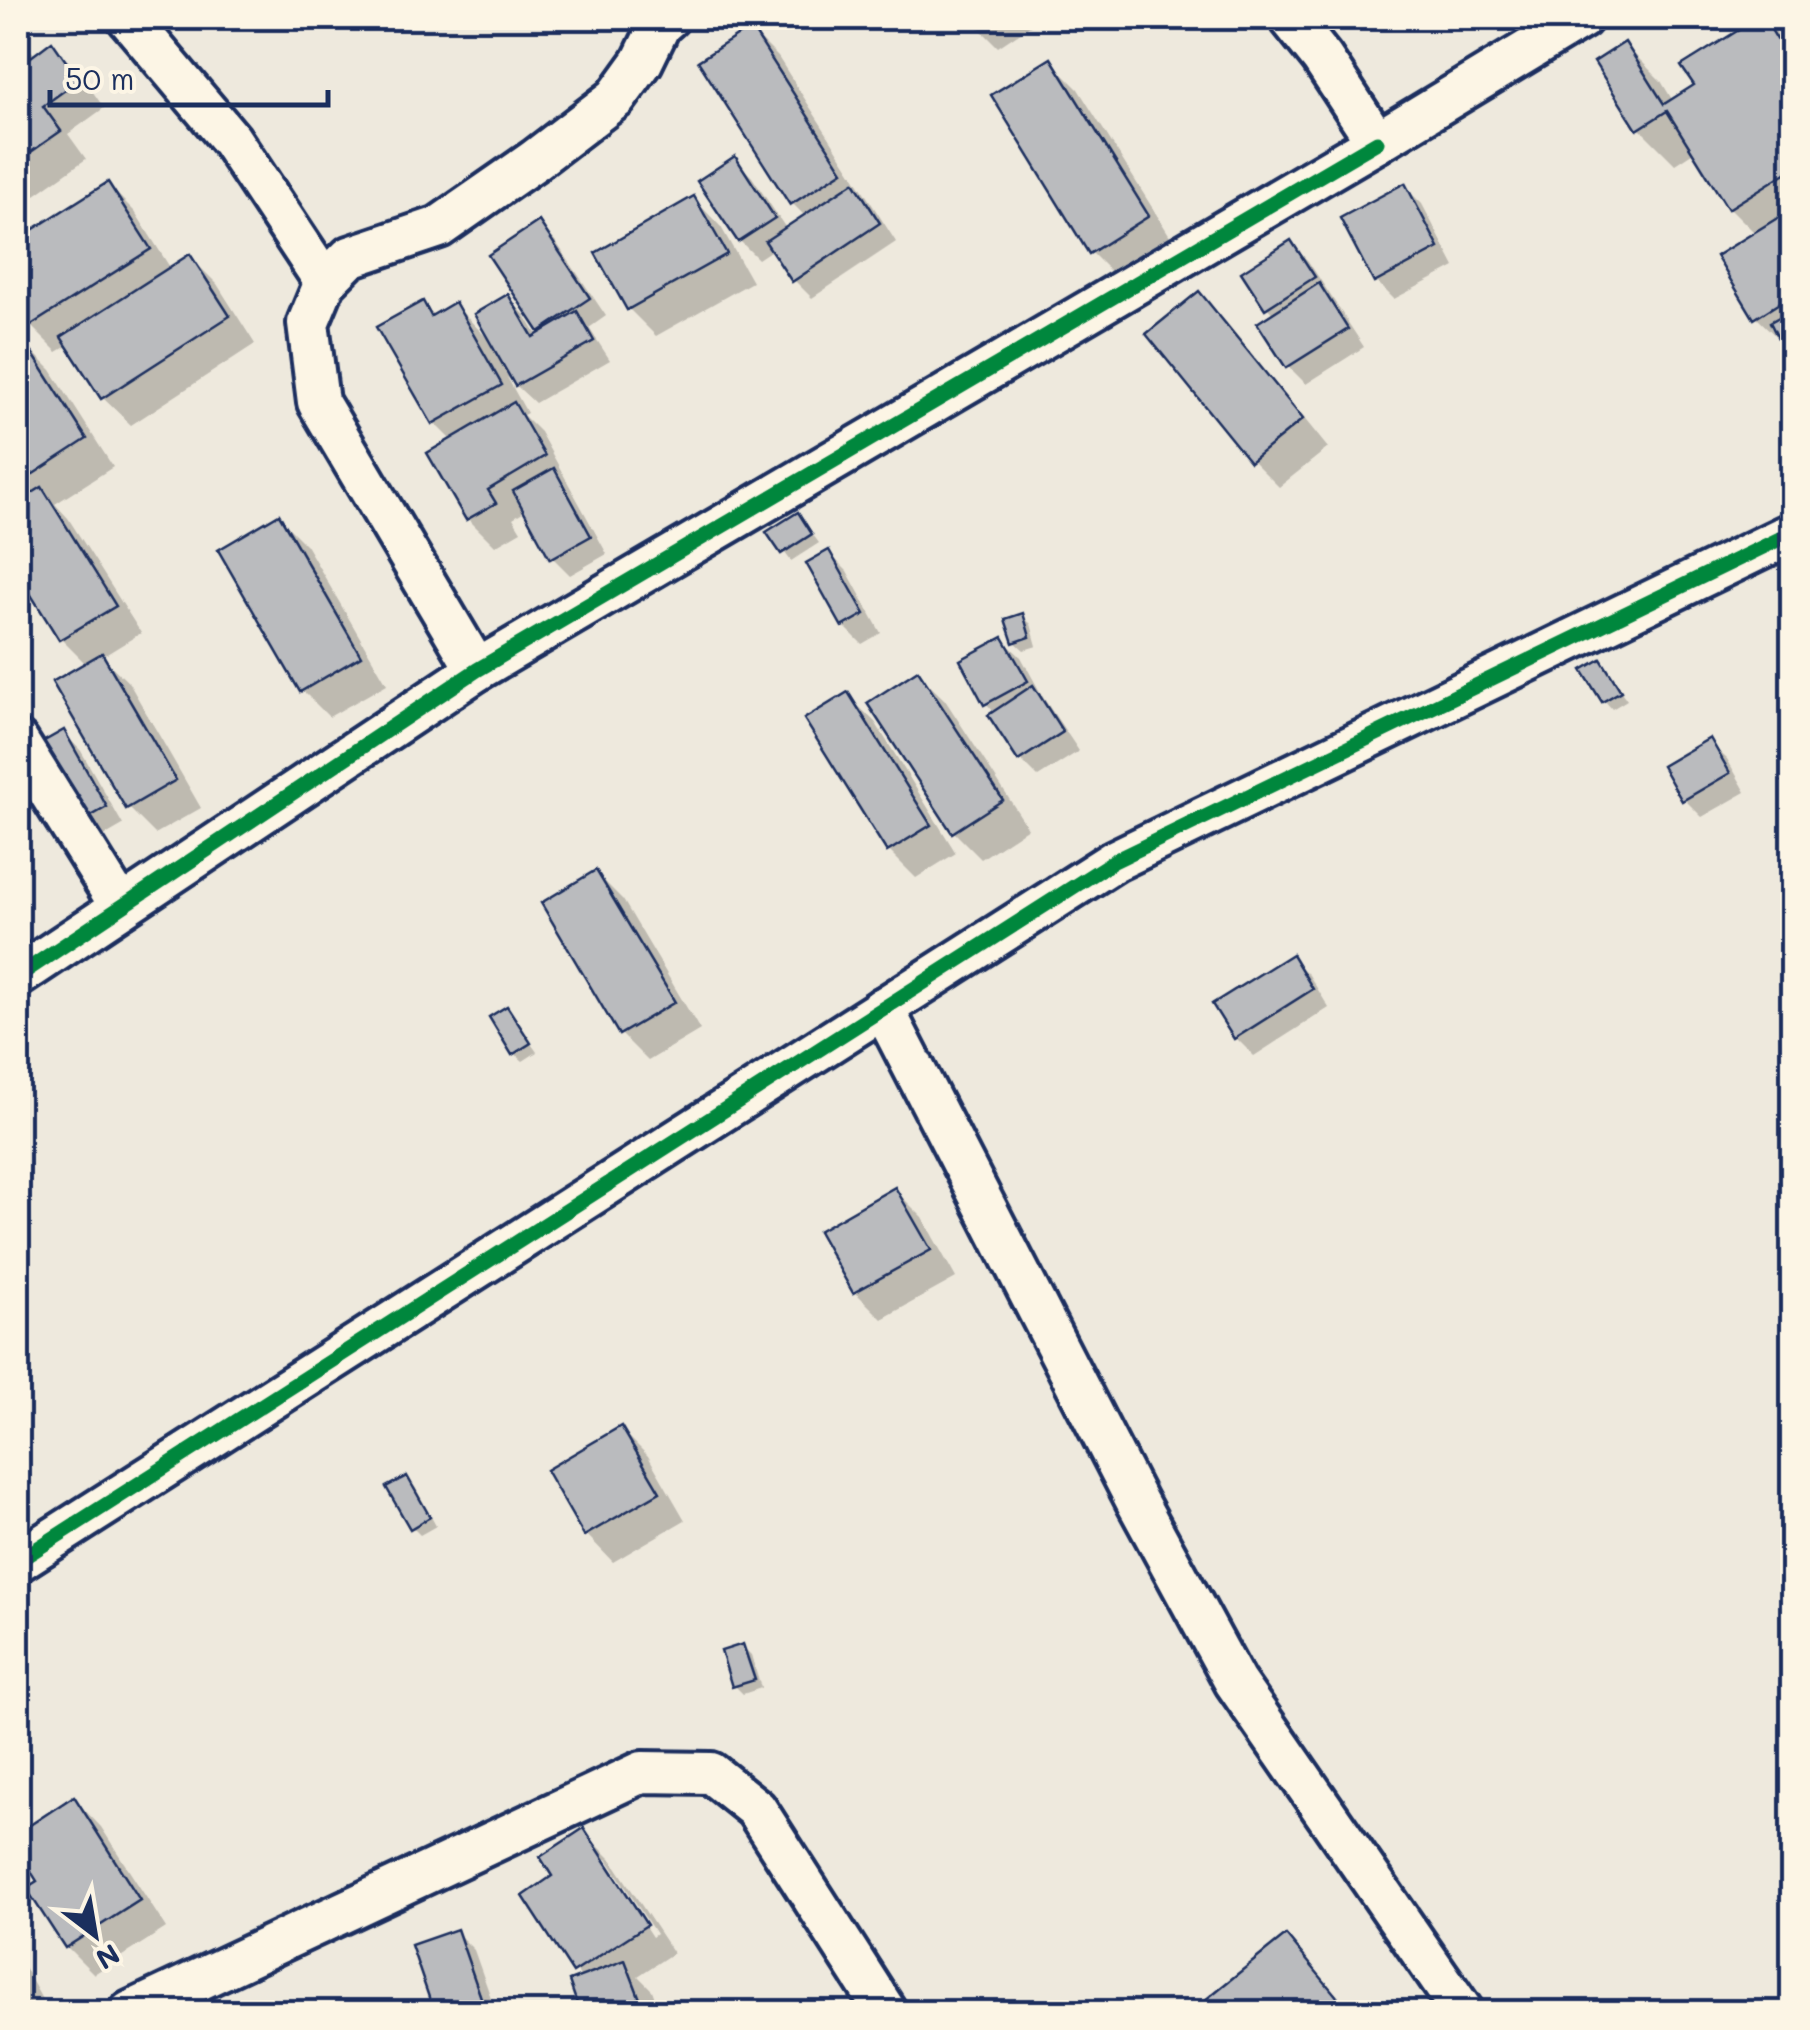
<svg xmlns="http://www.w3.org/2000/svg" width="1810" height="2030" viewBox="0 0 1810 2030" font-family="Mali,sans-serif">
<rect width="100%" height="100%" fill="#eee9dd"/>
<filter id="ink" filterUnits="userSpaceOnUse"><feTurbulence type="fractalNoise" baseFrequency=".01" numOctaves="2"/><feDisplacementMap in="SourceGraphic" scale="20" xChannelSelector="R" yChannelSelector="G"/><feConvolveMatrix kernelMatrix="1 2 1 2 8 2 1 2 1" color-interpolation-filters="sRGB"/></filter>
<g filter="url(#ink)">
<g fill="#0003" fill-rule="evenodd">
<path d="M969,18H1042L998,47Z"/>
<path d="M1762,18L1792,49V361L1784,344L1756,317V234L1730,208L1695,151L1675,164L1639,128L1625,45L1661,81L1673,101L1697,86Z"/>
<path d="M751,30L778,57L896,242L812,298L794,280L773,249L758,259L740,241L734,159L752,177L787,230L806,217L792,203Z"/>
<path d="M18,37L36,56L52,45L79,72L104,108L68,134L86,159L18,207Z"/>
<path d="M1051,62L1078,89L1175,244L1118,279L1091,252Z"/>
<path d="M108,185L135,212L171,269L190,257L217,284L255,344L131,425L103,398L69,345L57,352L30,325L18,306V242Z"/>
<path d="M1404,186L1422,204L1455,267L1394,299L1376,281Z"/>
<path d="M694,199L721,227L752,282L656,336L629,309L598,254Z"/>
<path d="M539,224L556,242L606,316L589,328L610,360L535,403L507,377L527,413L523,415L540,432L607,554L570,575L552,557L526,510L513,518L521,531L495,546L468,519L452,441L434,423L422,304L435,316L455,305L489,340L507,297L525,315L538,337L544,333L491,256Z"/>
<path d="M1290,243L1308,261L1364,347L1306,384L1288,366L1274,315L1267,307Z"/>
<path d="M1199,295L1226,322L1328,448L1279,487L1252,460Z"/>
<path d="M24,343L51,370L113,467L55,504L68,518L141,633L102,657L129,683L201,808L155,834L128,807L87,665L61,639L18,569V347Z"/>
<path d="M798,515L819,543L791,561L770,533Z"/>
<path d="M279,518L306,545L387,684L329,717L302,690Z"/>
<path d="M829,553L847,571L881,633L862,644L844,626Z"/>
<path d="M1022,616L1031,624L1037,646L1024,650L1015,642Z"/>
<path d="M1003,640L1021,657L1044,699L1079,751L1038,777L1020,759L995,713L986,703Z"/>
<path d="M1600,662L1627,700L1612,709L1604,700Z"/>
<path d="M917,673L945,700L1028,828L981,859L954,832L870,704Z"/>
<path d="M847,695L875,722L956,853L916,878L889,851L808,720Z"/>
<path d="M64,733L81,751L123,825L104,836L86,818Z"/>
<path d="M1709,742L1727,759L1746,792L1702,817L1684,799Z"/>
<path d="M596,873L623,900L700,1030L648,1061L621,1034L544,904Z"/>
<path d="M1291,958L1309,975L1329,1008L1254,1056L1236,1038Z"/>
<path d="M506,1009L537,1052L523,1061L514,1053Z"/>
<path d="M895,1190L922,1217L956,1278L882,1319L855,1292Z"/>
<path d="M621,1429L648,1456L685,1520L613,1562L586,1534Z"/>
<path d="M406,1479L415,1487L436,1526L420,1535L412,1527Z"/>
<path d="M742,1646L751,1655L761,1688L743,1694L734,1685Z"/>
<path d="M74,1799L101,1827L166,1928L94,1974L67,1947L29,1889L40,1882L18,1847V1836Z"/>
<path d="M584,1832L611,1859L673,1953L638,1976L652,1990L660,2012H583L572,1982L582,1979L526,1896L556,1877ZM601,1859H607L656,1934L652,1937Z"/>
<path d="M456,1932L474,1950L496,2012H437L414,1946Z"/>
<path d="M1286,1938L1352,2012H1208L1203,2006Z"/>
<path d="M18,1956L49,2012H18Z"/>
</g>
<g fill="#babbbe" stroke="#1b2f5e" stroke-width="2.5">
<path d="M1758,18H1764L1792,64V169L1728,209L1667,111L1637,130L1594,62L1625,42L1664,104L1694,85L1681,66Z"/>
<path d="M751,27L843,171L790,205L698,61Z"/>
<path d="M18,38L31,57L52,41L79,80L43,106L61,131L18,161Z"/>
<path d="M1051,58L1149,216L1089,254L991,95Z"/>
<path d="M735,156L775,218L738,242L697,181Z"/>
<path d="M108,182L151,249L28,327L18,310V239Z"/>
<path d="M854,182L880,223L792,282L765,241Z"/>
<path d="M1405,183L1439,248L1374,283L1340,218Z"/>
<path d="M694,196L727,254L627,310L595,253Z"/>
<path d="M1792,209V295L1754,319L1716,256Z"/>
<path d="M539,221L590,298L539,332L488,255Z"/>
<path d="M1291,240L1315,277L1265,309L1241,272Z"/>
<path d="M190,254L230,316L101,399L61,337Z"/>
<path d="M1319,283L1348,329L1286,368L1257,323Z"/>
<path d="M1199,291L1303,419L1250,462L1146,334Z"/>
<path d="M508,294L533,337L577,311L594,341L515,386L474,314Z"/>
<path d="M423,301L431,316L455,302L502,385L432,424L376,327Z"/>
<path d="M1792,310V367L1770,322Z"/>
<path d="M24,340L87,439L18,484V344Z"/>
<path d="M514,402L545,456L488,490L496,503L466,520L427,453Z"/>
<path d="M554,468L591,536L550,559L513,491Z"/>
<path d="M42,487L116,606L59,640L18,574V502Z"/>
<path d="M798,512L812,534L781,554L766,532Z"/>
<path d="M279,514L361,656L300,692L218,550Z"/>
<path d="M829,550L865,614L842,627L806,563Z"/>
<path d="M1023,613L1030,637L1013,643L1005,619Z"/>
<path d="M1003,637L1028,681L984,705L960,660Z"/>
<path d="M102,653L176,780L126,809L52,682Z"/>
<path d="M1601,659L1621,691L1602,702L1582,670Z"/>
<path d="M918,670L1003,800L952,833L867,703Z"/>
<path d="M1033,685L1063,732L1018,761L988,715Z"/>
<path d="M848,692L931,825L887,852L804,719Z"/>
<path d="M64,730L107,807L84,820L41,743Z"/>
<path d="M1710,738L1730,773L1682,801L1662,766Z"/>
<path d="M596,870L675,1002L619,1035L541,903Z"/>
<path d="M1292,954L1313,989L1234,1039L1212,1004Z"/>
<path d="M507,1006L531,1043L512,1055L489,1017Z"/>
<path d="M895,1187L931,1250L853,1293L818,1231Z"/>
<path d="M621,1426L660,1492L584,1536L546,1470Z"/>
<path d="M407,1476L430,1517L410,1529L386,1487Z"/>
<path d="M743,1644L755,1680L732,1687L721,1651Z"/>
<path d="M74,1796L140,1900L65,1948L26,1888L37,1881L18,1851V1833Z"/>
<path d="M584,1828L647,1925L573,1973L523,1896L552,1876L540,1857Z"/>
<path d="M457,1929L486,2012H434L411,1945Z"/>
<path d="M1286,1935L1343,2004L1333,2012H1205L1199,2005Z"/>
<path d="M625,1960L645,2012H580L569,1981Z"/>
</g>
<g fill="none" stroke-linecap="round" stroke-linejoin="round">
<g stroke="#1b2f5e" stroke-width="48">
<g id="minor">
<path d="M128,18L231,140L325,282"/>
<path d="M1290,18L1322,58L1377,142L1582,18"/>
<path d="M477,670L318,402L308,323L325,282L350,257L439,227L535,160L616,98L642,62L660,25L668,18"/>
<path d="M18,742L121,907"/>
<path d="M18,976L477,670L1377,142"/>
<path d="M883,1008L1137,1502L1235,1682L1463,2012"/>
<path d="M18,1561L1114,861L1792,533"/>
<path d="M130,2012L642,1772L711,1773L756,1809L886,2012"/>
</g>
</g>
<use href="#minor" stroke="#fcf5e5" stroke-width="40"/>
<g stroke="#fcf5e5" stroke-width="21">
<g id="cycleway">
<path d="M18,976L477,670L1377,142"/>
<path d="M18,1561L1114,861L1792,533"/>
</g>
</g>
<use href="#cycleway" stroke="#00873e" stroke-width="15"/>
</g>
</g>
<rect width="1810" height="2030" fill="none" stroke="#fcf5e5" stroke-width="60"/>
<rect x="30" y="30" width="1750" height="1970" fill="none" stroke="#1b2f5e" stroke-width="4" filter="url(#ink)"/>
<g transform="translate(95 1935) rotate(149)" stroke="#fcf5e5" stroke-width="8" paint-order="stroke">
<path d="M0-8L18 38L0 25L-18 38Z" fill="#1b2f5e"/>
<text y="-15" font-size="28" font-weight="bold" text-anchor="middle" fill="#1b2f5e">N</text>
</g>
<path d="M50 90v15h278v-15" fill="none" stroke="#1b2f5e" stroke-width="5"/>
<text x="65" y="90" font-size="30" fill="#1b2f5e" stroke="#fcf5e5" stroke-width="8" paint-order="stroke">50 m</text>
</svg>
